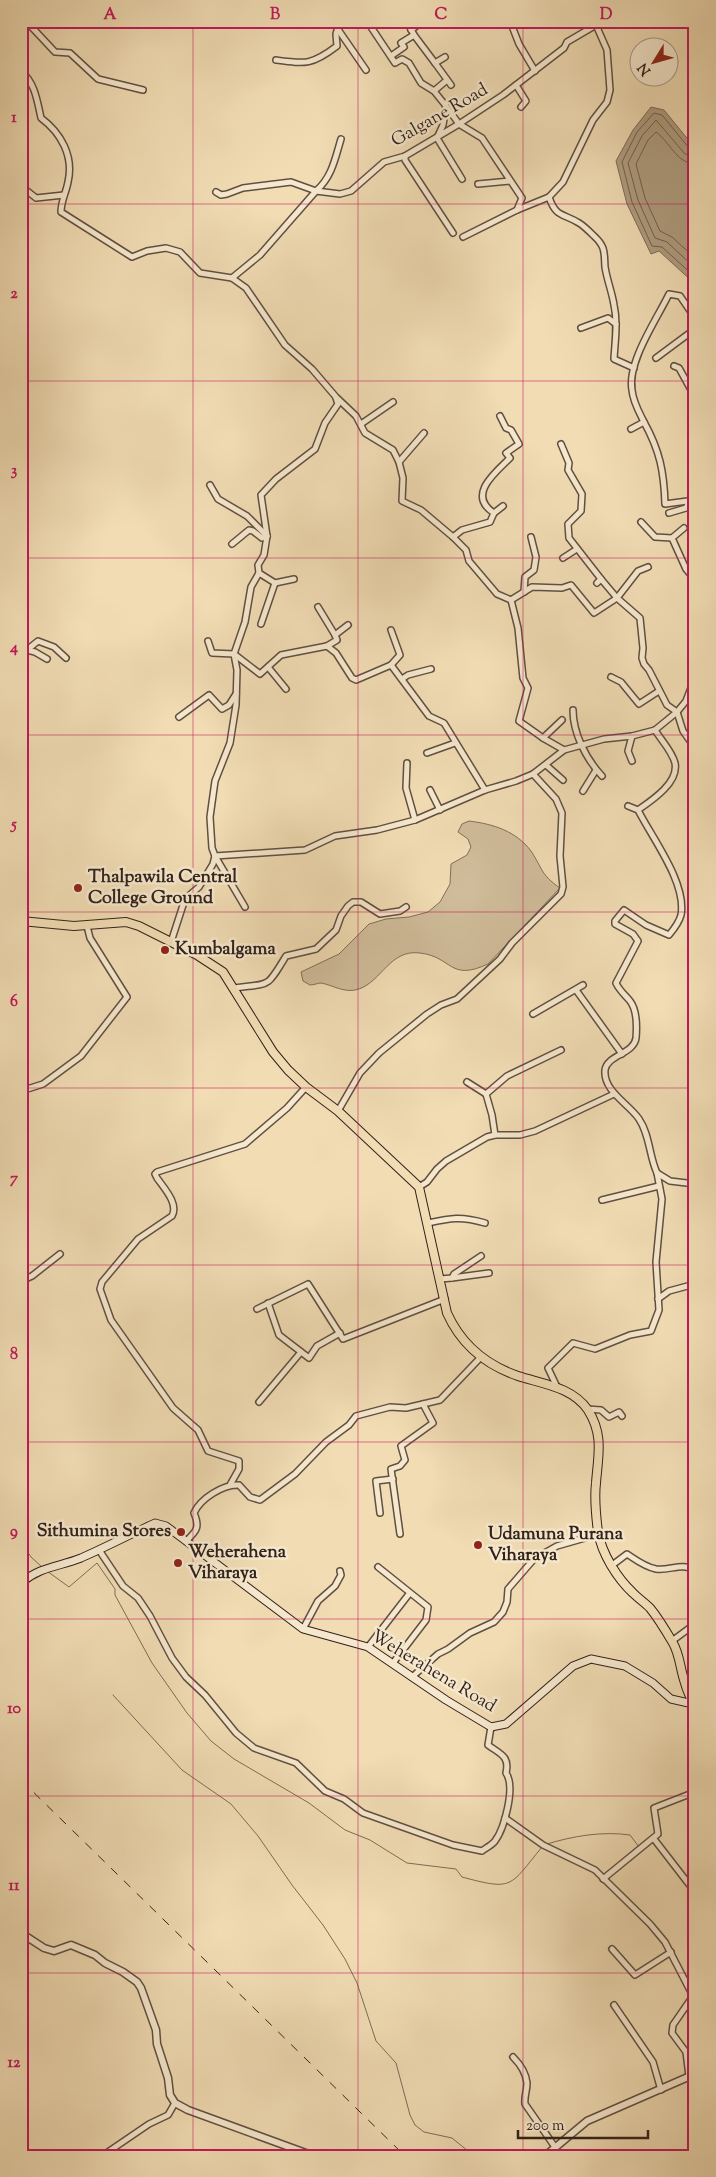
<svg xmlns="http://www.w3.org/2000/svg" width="716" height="2177" viewBox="0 0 716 2177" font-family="'Sorts Mill Goudy',serif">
<rect width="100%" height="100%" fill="#f1dcb4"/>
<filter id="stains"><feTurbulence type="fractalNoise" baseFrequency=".004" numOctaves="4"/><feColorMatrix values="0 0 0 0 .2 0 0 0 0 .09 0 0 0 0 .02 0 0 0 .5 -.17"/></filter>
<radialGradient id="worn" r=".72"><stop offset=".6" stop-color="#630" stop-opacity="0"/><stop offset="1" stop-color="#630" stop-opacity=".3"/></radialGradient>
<path fill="#d0bc9a" stroke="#806f5a" d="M469,821C493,824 516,831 531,851C543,869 540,874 560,888L488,964C449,982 453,957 420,953C390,949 382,981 359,989C345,994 333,985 321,983C318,983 314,985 310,985L303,981L301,972L339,954L369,924L386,919L409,917L428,912L440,902L450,884L451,864L467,855L471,847L468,839L458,832L462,824Z"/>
<path fill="#af9d80" stroke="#7c6c58" d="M651,107L664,110L695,148V284L659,251L651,254L627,204L616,161L633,130Z"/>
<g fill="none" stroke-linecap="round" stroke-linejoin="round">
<g stroke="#70604e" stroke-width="1">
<path d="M695,150L689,148L662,115L654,113L637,132L622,162L632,202L652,246L662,247L695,277"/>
<path d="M695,157L685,154L656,120L642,136L628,163L638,200L655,238L667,242L695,268"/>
<path d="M695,164C676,163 670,142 656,132L648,140L636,164L645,198L660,231L672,237L695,258"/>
</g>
<g stroke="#7c6c58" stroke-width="1">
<path d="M21,1542L31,1557L42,1567"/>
<path d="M47,1571L69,1587L97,1563L115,1589V1595L152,1663L187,1713L211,1741L234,1759L309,1803L345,1830L370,1840L407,1863L456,1869L462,1877C514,1891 509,1887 542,1847"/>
<path d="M113,1695L182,1770L231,1804L258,1836L292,1885L323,1925L345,1959L357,1983L376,2041L396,2063L410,2115L415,2125L424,2132L452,2138L474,2156"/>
<path d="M547,1844C573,1836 603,1831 630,1835L639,1847"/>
</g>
<g stroke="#605041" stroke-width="8">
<g id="minor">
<path d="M26,21L55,52L70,53L98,79L143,90"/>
<path d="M367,21L395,63L402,59L409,63L421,83L434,91L446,106L443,125L437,138L462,179"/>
<path d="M510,21L519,44L535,71"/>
<path d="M337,28L366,70"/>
<path d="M411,30L423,21"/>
<path d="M414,35L435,63L445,57"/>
<path d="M391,56L404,47L401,43L414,35L407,21"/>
<path d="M276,60C306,64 312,65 337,46L336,34L340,21"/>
<path d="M435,63L451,85"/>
<path d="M21,71C35,83 37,100 41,118C61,133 74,156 68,182C66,193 61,201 61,212L132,257L147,251L166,248L180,252L200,273L232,278L246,288L285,345L312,369L336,397L356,416L365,433L393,450L399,462L403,478L402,501L421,510L453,537L466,550L469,561L497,594L511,600L518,628L523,678L528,688L519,721L543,738L564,750"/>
<path d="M516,85L526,101L521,107"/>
<path d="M434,91L447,80"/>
<path d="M446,106L459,124L482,138L522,198L517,210L463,237"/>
<path d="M405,156V160L453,233"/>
<path d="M478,184L510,181"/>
<path d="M21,186L36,198L64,195"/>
<path d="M216,192L221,195L227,194L243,188L291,182L316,191C332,177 335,159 341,139"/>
<path d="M517,210L549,197"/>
<path d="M232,278L260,255L316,191L340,194L351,191L384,162L405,156L459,124L503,95L564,48L567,42L596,25L607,50L610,90L607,102L593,120L563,182L549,197C556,218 563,213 579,223C584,226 590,232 594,236C606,247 604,253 605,267C607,280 612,292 614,305C618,323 615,341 614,359L634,368"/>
<path d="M581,328L608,318L616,324"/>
<path d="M656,358L695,329"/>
<path d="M674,366L679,368L695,397"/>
<path d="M644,422C639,412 633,402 632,390C627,362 657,319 669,294L680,296L695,318"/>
<path d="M361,424L393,402"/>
<path d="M631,429L644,422C660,451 664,472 665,504L695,500"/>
<path d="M561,444L569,463L568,470L582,494L581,511L568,524L569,538L601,579"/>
<path d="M399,462L424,433"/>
<path d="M210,485L218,499L247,516L267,536"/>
<path d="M494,513C466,495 496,472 510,458L506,453L519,444L511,430L506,428L500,416"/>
<path d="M669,513L686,508L690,500"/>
<path d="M641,522L655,537L672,538L686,569L695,580"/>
<path d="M453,537L462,530L490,522L494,513L503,506"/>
<path d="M672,538L684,528"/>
<path d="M232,544L249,530L253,531L262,538L267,536"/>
<path d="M563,558L577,549"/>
<path d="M648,567L638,571L617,598L640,618L643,648L642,658L644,664L649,670L667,705L677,712L683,731L695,748"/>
<path d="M259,573L275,583L294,579"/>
<path d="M524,592L525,577L534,570L536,557L531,537"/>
<path d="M511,600L532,587L562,588L571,585L594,613L617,598L601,579L597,583"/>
<path d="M318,607L335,635"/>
<path d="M261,624L275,583"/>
<path d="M208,641L212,653L234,654L260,674L281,655L327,646L336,653L352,678L356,680L391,665L429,716L444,723L485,790"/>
<path d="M327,646L337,640L335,635L348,625"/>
<path d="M23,649L35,652L47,659"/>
<path d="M27,650L38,641L54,647L66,658"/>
<path d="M391,665L400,655L391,630"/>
<path d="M268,667L286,689"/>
<path d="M611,677L621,682L639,704L659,691"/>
<path d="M402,679L408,675L431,669"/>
<path d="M573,710C573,733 586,759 602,776"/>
<path d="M179,717L209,695L222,709L229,705L236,694"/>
<path d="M543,738L562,720"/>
<path d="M427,753L455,743"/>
<path d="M632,761L628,751L632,736"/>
<path d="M407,763L406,788L415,820"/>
<path d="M546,765L563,780"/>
<path d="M430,790L440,810"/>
<path d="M583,791L596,770"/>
<path d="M628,806L638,810C651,801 679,783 675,763C672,751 661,740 655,730"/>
<path d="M638,810C652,838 687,883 681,915C679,923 674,929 669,935L646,925L624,910L615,921V924L633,934L638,941L616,983C619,990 625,995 630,1001C637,1010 637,1026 636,1038C634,1054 607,1055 605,1070C603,1091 629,1104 639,1119C650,1135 649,1156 657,1173L670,1181L695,1184"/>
<path d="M215,856L305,850L335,836L377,830L415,820L485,790L516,781L533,774L564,750L604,739L632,736L655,730L677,712L686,701L691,688L695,689"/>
<path d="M215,856L245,907"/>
<path d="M171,942L185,899L199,887L213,864L215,856L212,848L210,817L215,781L230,743L236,705L237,670L234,654L245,622L251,587L259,573L258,565L264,555L267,536L261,495L276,479L315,449L325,423L338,404L336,398"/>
<path d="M234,988C271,983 266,989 286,956L316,949L336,930L341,916L348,906L353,902H361L380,914L400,911L406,907"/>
<path d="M576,990L622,1054"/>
<path d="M533,1014L583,985"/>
<path d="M467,1082L486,1094"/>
<path d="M21,1091L43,1084L81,1056L127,997L90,938L87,926"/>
<path d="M338,1111L360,1073L379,1053L427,1014L441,1005L457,999L500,959L512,943L561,894L563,887L560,856L562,813L556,799L533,774"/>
<path d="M495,1135L492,1115L486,1094L507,1076L561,1050"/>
<path d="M419,1187L427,1182L437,1169L446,1161L487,1137L495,1135H520L535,1131L614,1094"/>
<path d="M602,1200L659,1186"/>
<path d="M428,1223C451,1218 461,1216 485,1223"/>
<path d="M452,1278L489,1273"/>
<path d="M440,1279L452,1278L454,1274L481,1256"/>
<path d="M21,1281L32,1276L60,1254"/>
<path d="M658,1299L669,1291L695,1284"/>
<path d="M268,1303L279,1335L309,1358L317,1346L340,1333"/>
<path d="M257,1309L308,1284L343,1339L445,1299"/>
<path d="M557,1387L548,1368L573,1343L595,1349L630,1335L651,1331L659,1310L656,1262L662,1199L657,1173"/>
<path d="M259,1402L301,1352"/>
<path d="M587,1409L601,1410L609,1417L619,1412L622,1416"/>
<path d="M230,1485L239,1469V1461L208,1451L198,1430L173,1408L111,1320L100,1289L102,1282L138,1239L172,1216C179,1204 164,1188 157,1178L155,1174L157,1172L245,1144L287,1108L306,1087"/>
<path d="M380,1513L376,1481L393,1479"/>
<path d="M400,1534L391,1469L400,1466L405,1460L401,1446L433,1423L423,1404"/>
<path d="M186,1541C197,1531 200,1527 194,1513C200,1499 223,1484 239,1485L250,1497L260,1500L295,1474L326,1442L349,1425L356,1416L390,1407L406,1408L440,1400L481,1357"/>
<path d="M99,1550L123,1586L138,1598L150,1616L172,1658L186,1677L205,1695L236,1733L254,1748L296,1763L325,1791L344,1799L363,1813L453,1845L482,1851C486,1848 492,1845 495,1841C504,1829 516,1787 506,1773C510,1756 500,1754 488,1745L491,1727"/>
<path d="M611,1566L627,1554C636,1560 645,1567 656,1569C670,1571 681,1562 695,1570"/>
<path d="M378,1567L428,1607L426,1620L393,1663"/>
<path d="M695,1591V1592"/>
<path d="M303,1629L318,1601L335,1586L341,1575L340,1571"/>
<path d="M672,1641L695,1624"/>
<path d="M368,1647L409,1594"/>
<path d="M412,1677L438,1654L448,1649L470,1633L494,1622L503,1612L507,1602L508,1589L534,1559L557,1546L599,1534"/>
<path d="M505,1818L543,1845L595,1870L650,1924L665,1942L693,1996L673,2025L672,2033L686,2052L689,2076"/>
<path d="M654,1839L695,1892"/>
<path d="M603,1879L658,1834L654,1808L695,1792"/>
<path d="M612,1949L635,1975L671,1952"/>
<path d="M614,2005L653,2062L661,2090"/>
<path d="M513,2057C520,2064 526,2073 527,2083C527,2091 524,2097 525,2104L555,2147"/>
<path d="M102,2156L149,2124L168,2115L175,2103"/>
</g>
</g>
<g stroke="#605041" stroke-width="9">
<g id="tertiary">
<path d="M21,1933L44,1948L54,1951L71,1945L95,1955L105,1963L123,1972L137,1982L141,1988L156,2030L157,2044L168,2078L170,2095L175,2103L188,2110L314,2156"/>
<path d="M545,2156L587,2121L695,2074"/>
</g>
</g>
<g stroke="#30221b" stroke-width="9">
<path id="secondary" d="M21,1583C41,1566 59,1567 81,1558C106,1547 131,1534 155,1523L166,1526L303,1629L368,1647L446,1700L491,1727L506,1724L573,1666L591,1659L625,1666L653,1683L671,1699L693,1704"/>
</g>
<g stroke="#30221b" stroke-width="10">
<path id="primary" d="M21,921L74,926L126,922L139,926L197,955L223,972L273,1052L288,1070L306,1087L338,1111L419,1187L447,1313C461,1344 486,1365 518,1376C543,1384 572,1387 588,1410C604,1435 598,1456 596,1483C594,1499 596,1516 598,1532C602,1554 617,1578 633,1593C638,1598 645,1603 650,1608C659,1619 666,1631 673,1643C680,1655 680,1669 685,1683C687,1691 691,1699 695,1707"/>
</g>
<use href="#minor" stroke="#f6e8ce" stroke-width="5"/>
<use href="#tertiary" stroke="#f6e8ce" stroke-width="6"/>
<use href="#secondary" stroke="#f6e8ce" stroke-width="7"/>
<use href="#primary" stroke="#f1dcb4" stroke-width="8"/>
<path stroke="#30221b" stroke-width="1" stroke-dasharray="9 9" stroke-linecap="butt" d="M21,1780L405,2156"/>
</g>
<path fill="none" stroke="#c2185b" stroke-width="1" stroke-opacity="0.55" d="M193,21V2156M358,21V2156M523,21V2156M21,204H695M21,381H695M21,558H695M21,735H695M21,912H695M21,1088H695M21,1265H695M21,1442H695M21,1619H695M21,1796H695M21,1973H695"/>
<g fill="#8f2418" stroke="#f6e8ce" stroke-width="2">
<circle cx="78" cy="888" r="5"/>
<circle cx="165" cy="950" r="5"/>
<circle cx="181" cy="1532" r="5"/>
<circle cx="478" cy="1545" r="5"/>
<circle cx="178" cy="1563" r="5"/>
</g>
<g text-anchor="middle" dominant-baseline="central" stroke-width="5" stroke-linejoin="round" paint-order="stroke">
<g font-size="18" fill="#30221b" stroke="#f6e8ce">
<text transform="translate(440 116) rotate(-30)">Galgane Road</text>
<text transform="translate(433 1672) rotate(31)">Weherahena Road</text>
</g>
<g font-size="18" font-weight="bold" fill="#30221b" stroke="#f6e8ce" text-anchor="start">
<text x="88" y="878">Thalpawila Central<tspan x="88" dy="21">College Ground</tspan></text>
<text x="175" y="950">Kumbalgama</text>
<text x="171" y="1532" text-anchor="end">Sithumina Stores</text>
<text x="488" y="1535">Udamuna Purana<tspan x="488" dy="21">Viharaya</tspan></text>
<text x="188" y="1553">Weherahena<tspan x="188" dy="21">Viharaya</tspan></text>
</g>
</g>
<rect width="716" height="2177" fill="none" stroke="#f1dcb4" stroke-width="55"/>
<g transform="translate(654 62) rotate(233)"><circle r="24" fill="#f6e8ce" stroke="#a79986"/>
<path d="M0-4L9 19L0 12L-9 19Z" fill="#8f2418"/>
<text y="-8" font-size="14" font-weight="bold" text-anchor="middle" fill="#30221b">N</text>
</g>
<path d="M518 2130v8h130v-8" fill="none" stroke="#30221b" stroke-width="2.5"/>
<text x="526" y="2130" font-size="15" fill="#30221b" stroke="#f6e8ce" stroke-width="4" paint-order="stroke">200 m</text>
<rect x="28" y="28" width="660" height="2122" fill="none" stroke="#c2185b" stroke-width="2"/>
<g font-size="16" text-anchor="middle" font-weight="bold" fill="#c2185b">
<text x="110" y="19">A</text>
<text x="275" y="19">B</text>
<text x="441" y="19">C</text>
<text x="606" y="19">D</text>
<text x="14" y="122">1</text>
<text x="14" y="298">2</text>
<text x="14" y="475">3</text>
<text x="14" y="652">4</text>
<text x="14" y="829">5</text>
<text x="14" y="1006">6</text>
<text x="14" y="1183">7</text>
<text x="14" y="1359">8</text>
<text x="14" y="1536">9</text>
<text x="14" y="1713">10</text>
<text x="14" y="1890">11</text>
<text x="14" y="2067">12</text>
</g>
<rect width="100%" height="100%" filter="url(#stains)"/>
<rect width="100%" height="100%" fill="url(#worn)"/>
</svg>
